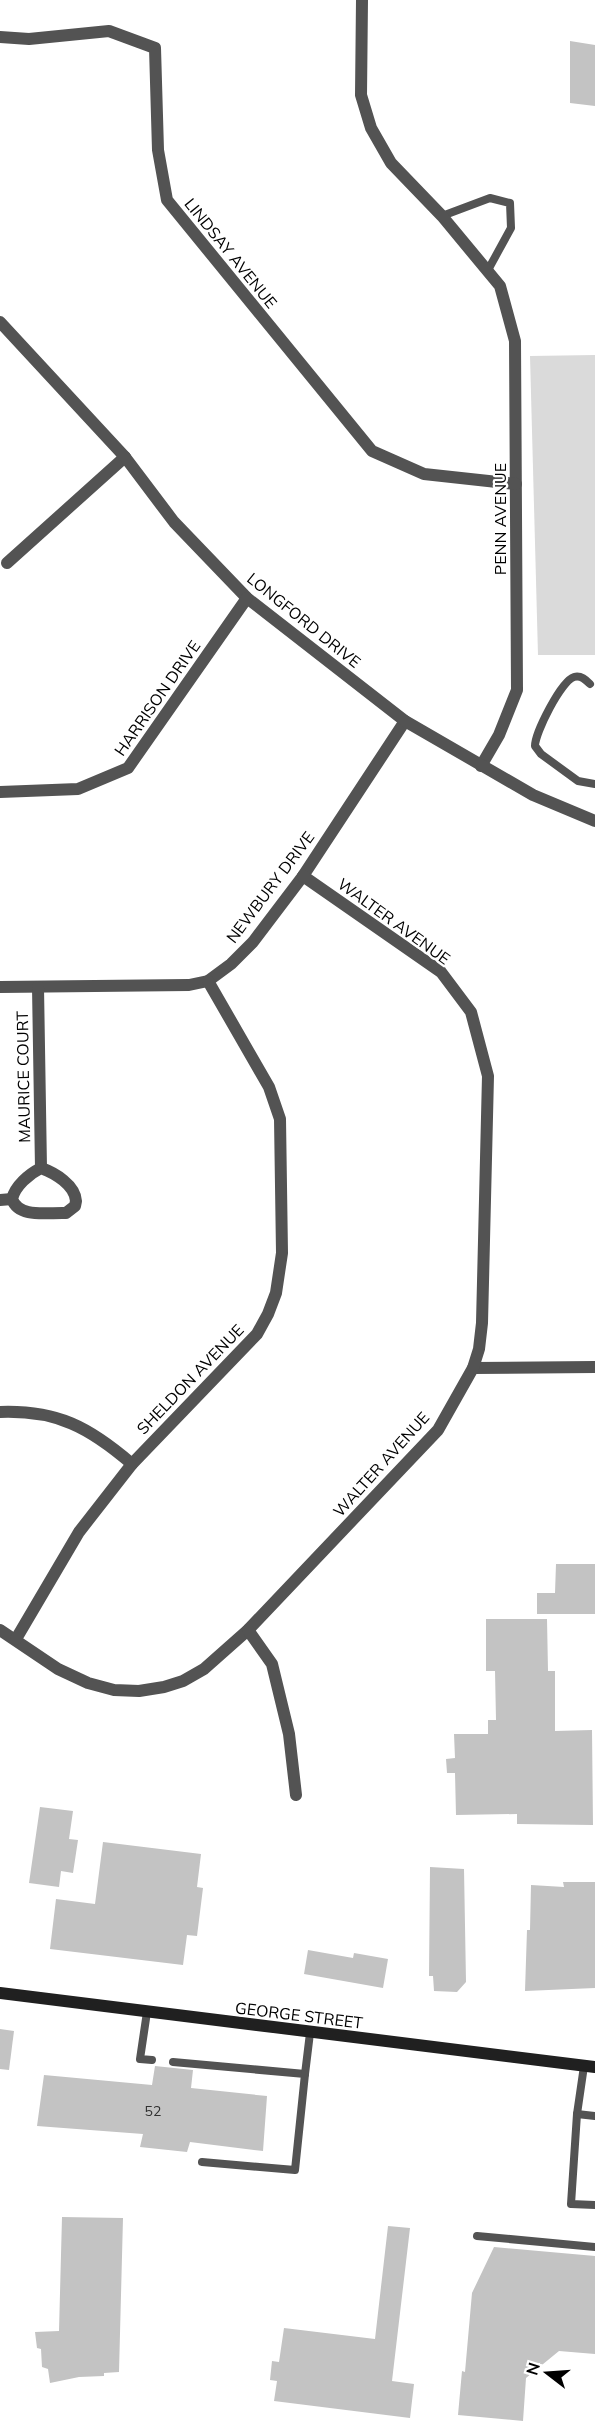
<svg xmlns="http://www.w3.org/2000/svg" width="595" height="2421" viewBox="0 0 595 2421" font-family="Mulish,sans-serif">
<rect width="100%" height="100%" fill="#fff"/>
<path fill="#dadada" d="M595,355V655H538L530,356Z"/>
<g fill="#c3c3c3">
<path d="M570,41L595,45V106L570,103Z"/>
<path d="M556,1564H595V1614H537V1593H555Z"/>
<path d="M486,1619H547L548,1671H555V1731L592,1730L593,1825L517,1824V1814L456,1815L455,1773H447L446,1759L455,1758L454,1734H488V1720H496L495,1671H486Z"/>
<path d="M40,1807L73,1811L69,1839L78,1840L73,1873L61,1871L59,1887L29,1883Z"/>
<path d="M103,1842L201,1854L197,1887L203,1888L197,1936L187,1935L183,1965L50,1949L56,1899L95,1904Z"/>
<path d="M430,1867L464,1869L466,1982L457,1992L434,1991L433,1976H429Z"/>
<path d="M563,1882H595V1988L525,1991L527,1930H530L531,1885L564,1887Z"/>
<path d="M308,1950L353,1958L354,1953L388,1959L383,1988L304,1974Z"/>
<path d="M0,2029L14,2031L9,2070L0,2069Z"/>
<path d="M155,2066L193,2070L191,2088L267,2096L263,2151L190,2142L187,2152L140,2147L143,2134L37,2126L44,2075L152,2085Z"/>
<path d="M62,2217L123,2218L119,2372L104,2373V2376L79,2377L50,2383L48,2369L42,2367L41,2349L37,2348L35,2332L59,2331Z"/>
<path d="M388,2226L410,2228L392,2381L414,2384L410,2418L274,2401L277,2381L270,2380L272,2361L279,2362L284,2328L375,2339Z"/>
<path d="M494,2247L595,2256V2354L559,2351L526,2378L523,2421L458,2415L462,2371L465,2372L472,2293Z"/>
</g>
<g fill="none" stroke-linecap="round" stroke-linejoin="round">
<g stroke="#535353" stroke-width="8">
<path d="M442,216L490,198L510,203L511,228L488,270"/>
<path d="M590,684C586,680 581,675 574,677C561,681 535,733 535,746L541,754L578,781L595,784"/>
<path d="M147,2012L140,2059L152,2060"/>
<path d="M173,2062L305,2074L295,2170L202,2162"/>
<path d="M584,2066L577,2114L571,2204L595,2205"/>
<path d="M305,2074L310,2033"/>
<path d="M577,2114L595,2116"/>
<path d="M477,2236L595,2247"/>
</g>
<g stroke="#535353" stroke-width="12">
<path d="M362,0L361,95L371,128L391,163L442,216L500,286L515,341L517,690L499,735L481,766"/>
<path d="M0,37L29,39L109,31L155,48L158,150L167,200L372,451L424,474L516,484"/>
<path d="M7,563L125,457"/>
<path d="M0,987L189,985L208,981L231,964L253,942L303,876L405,721"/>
<path d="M38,987L41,1168"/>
<path d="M41,1168C55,1173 75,1185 76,1201L75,1206L66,1213C49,1212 19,1219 12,1199C15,1186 29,1174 41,1168Z"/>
<path d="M0,1200L12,1199"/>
<path d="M473,1368L595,1367"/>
<path d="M0,1412C57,1410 89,1427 132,1464"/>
<path d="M0,1630L58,1669L88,1683L114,1690L139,1691L164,1687L183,1681L204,1669L248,1630L438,1430L473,1368L479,1349L482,1323L488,1076L471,1012L441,972L303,876"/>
<path d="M248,1630L272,1664L289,1734L296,1795"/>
<path d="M16,1639L79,1532L132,1464L257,1334L268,1314L276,1293L282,1253L280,1119L269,1087L208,981"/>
</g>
<g stroke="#535353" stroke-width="12">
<path d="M0,322L125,457L174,522L247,598L405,721L533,795L595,821"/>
<path d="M0,792L78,789L128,768L247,598"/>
</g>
<path stroke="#202020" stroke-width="12" d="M0,1993L595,2067"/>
</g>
<g text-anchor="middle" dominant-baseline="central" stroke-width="4.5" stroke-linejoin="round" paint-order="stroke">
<g font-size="14" fill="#313131">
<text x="153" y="2111">52</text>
</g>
<g font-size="16" fill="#000" stroke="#fff">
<text transform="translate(231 253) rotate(51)">LINDSAY AVENUE</text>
<text transform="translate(500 519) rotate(-90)">PENN AVENUE</text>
<text transform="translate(304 620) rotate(39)">LONGFORD DRIVE</text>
<text transform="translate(157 698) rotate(-55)">HARRISON DRIVE</text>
<text transform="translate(270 887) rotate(-53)">NEWBURY DRIVE</text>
<text transform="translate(394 921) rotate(36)">WALTER AVENUE</text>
<text transform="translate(23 1077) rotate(-91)">MAURICE COURT</text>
<text transform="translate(190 1379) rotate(-46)">SHELDON AVENUE</text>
<text transform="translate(381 1464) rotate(-48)">WALTER AVENUE</text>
<text transform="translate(299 2015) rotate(7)">GEORGE STREET</text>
</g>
</g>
<g transform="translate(547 2373) rotate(287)" stroke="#ffffff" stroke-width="4.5" paint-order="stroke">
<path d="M0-4.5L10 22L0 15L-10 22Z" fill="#000000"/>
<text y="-9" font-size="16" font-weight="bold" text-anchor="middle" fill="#000000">N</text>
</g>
</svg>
